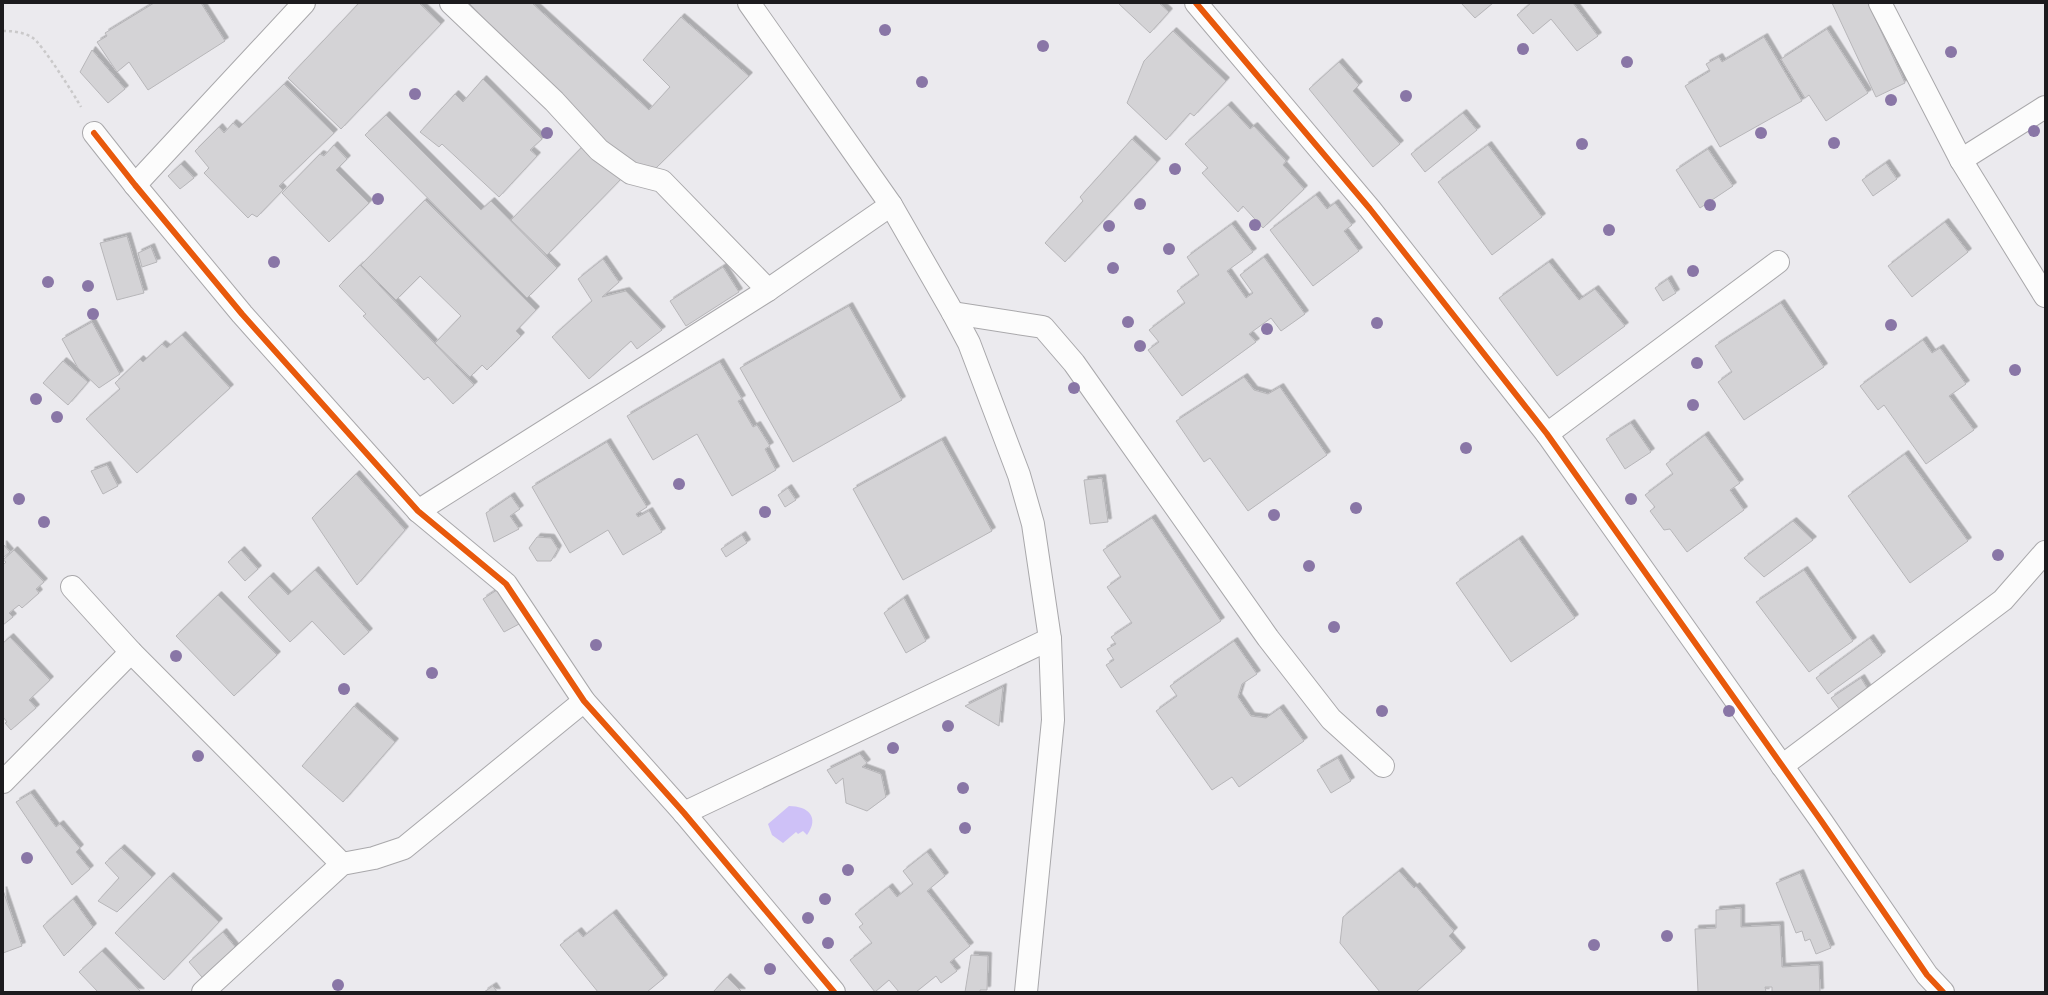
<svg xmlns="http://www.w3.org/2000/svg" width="2048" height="995" viewBox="0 0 2048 995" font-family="Inter,sans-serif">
<defs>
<filter id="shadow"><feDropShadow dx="3.5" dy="-3.5" stdDeviation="0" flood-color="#0004"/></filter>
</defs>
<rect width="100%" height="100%" fill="#ebeaee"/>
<path fill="#cec1f7" d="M789,806C808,806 820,817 807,835L803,831L798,834L796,832L783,843L772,835L768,824Z"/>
<g fill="#d4d3d6" stroke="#b7b6b9" filter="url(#shadow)">
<path d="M154,3H201L225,41L148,90L129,62L117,72L97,42L107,36L105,33Z"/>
<path d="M359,3H419L441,24L341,129L288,78Z"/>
<path d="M469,3H532L649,110L670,87L643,60L681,17L749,76L656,168L619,162Z"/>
<path d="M1118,3H1159L1169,12L1150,33Z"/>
<path d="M1461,3H1493L1475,18Z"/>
<path d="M1531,3H1573L1598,36L1577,51L1551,19L1533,34L1517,15Z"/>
<path d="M1832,3H1868L1905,83L1876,97Z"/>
<path d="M1827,29L1868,93L1826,121L1809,95L1805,98L1781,59Z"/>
<path d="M1173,31L1226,81L1194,116L1190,113L1166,140L1127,103L1144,61Z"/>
<path d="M1764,37L1802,101L1720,147L1685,86L1710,71L1706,64L1719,57L1722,62Z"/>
<path d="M92,50L125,89L108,103L80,72Z"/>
<path d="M1339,62L1359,85L1353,91L1400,144L1373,167L1309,89Z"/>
<path d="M483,79L542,139L530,150L537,156L499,197L442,144L439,147L420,132L455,94L463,102Z"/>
<path d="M284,84L334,133L279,186L283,190L257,217L252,214L248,218L204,173L209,168L195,151L219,127L224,133L233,123L239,128Z"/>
<path d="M1228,105L1250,129L1254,126L1286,161L1283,165L1304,189L1263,228L1243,206L1238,212L1202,173L1208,168L1185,144Z"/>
<path d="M1463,113L1477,130L1425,172L1411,154Z"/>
<path d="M386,115L481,210L491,201L557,268L527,298L365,135Z"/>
<path d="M1132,139L1157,162L1065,262L1045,243L1083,201L1080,197Z"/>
<path d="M586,143L622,178L547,255L511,220Z"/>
<path d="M334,145L347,159L336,170L369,203L329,242L282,193L320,154L324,156Z"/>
<path d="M1488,145L1542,217L1492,255L1438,182Z"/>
<path d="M1708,149L1733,186L1700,208L1676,170Z"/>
<path d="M1886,163L1897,179L1873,196L1862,180Z"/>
<path d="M181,164L194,178L180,189L168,176Z"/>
<path d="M1316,195L1327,209L1335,203L1352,225L1344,231L1359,251L1313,286L1270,230Z"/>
<path d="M425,200L536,310L516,331L521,336L487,370L482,365L470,377L435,343L461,316L420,276L396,300L361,265Z"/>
<path d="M1945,222L1968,252L1912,297L1888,266Z"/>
<path d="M1232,224L1253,252L1227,271L1246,298L1253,293L1240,275L1264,257L1305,314L1281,331L1271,318L1249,334L1256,342L1182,396L1148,350L1159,342L1149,330L1185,303L1177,291L1199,275L1187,257Z"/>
<path d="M127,236L144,293L117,300L100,243Z"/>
<path d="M151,247L157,262L142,267L138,253Z"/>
<path d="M603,259L619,282L602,297L626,291L662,330L637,349L631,341L589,379L552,337L592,301L578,279Z"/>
<path d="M1549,262L1579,300L1595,289L1625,326L1557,376L1499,298Z"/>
<path d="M360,265L474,385L453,404L428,377L424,380L363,316L366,314L339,286Z"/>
<path d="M723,267L739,292L686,326L670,301Z"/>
<path d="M1668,279L1676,293L1663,301L1655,288Z"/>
<path d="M1781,303L1824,367L1744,420L1718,382L1732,372L1715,346Z"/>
<path d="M849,306L902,400L793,462L740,368Z"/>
<path d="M92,322L120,374L99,388L78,368L62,339Z"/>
<path d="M182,335L230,388L137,473L86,419L120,389L115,383L140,359L143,362L162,344L167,348Z"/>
<path d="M1923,340L1932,353L1940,348L1966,384L1949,396L1974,430L1926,464L1884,405L1878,410L1860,386Z"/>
<path d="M63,361L88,382L68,405L43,383Z"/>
<path d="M720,362L742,399L738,401L753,427L757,425L770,446L765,449L776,470L732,496L697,434L653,460L627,416Z"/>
<path d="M1244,377L1254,390L1268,394L1280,387L1327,455L1248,511L1210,458L1204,462L1176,421Z"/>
<path d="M1631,423L1651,452L1625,469L1606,439Z"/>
<path d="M1705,435L1740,483L1730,490L1744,510L1687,552L1670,529L1664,530L1650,511L1655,507L1645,495L1673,474L1666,464Z"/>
<path d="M942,440L992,531L903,580L853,489Z"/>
<path d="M607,442L647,507L636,514L638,517L649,511L662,532L623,555L608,530L570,553L532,487Z"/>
<path d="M1905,454L1968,541L1910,583L1848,496Z"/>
<path d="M107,465L118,486L103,494L91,471Z"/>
<path d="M356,474L405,530L357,585L312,518Z"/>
<path d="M1102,478L1108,522L1090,524L1084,480Z"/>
<path d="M788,488L796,500L785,507L778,495Z"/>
<path d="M511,496L520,509L510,516L519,529L494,542L486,513Z"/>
<path d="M1152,518L1221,621L1121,688L1106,665L1114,660L1107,649L1116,644L1111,637L1132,623L1107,587L1121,577L1103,550Z"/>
<path d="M1793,521L1813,540L1764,577L1744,558Z"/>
<path d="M742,535L747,543L726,557L721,549Z"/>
<path d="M537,537L551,538L558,549L551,561H537L529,548Z"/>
<path d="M1519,539L1575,618L1511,662L1456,583Z"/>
<path d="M3,544L10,552L3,558Z"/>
<path d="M14,550L44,582L36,589L39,593L22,608L19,605L9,613L13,617L3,625V565L6,562L3,560Z"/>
<path d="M241,550L258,569L245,581L228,562Z"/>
<path d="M315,570L369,632L344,655L312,621L290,642L248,597L270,576L288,595Z"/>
<path d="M1804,570L1853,641L1809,672L1756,602Z"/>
<path d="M500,588L521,623L504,632L483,599Z"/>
<path d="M218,595L277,655L234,696L176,636Z"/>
<path d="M904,598L926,641L906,653L884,613Z"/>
<path d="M10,637L50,680L29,700L36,708L11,730L5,723L7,722L3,717V643Z"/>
<path d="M1870,638L1882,655L1828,694L1816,678Z"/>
<path d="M1234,641L1257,674L1242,684L1238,697L1251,716L1266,718L1280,708L1304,741L1239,787L1232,777L1212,790L1156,711L1177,696L1170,686Z"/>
<path d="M1861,678L1869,691L1840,710L1831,698Z"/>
<path d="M1003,687L999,726L965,706Z"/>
<path d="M354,706L395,742L343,802L302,766Z"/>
<path d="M860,754L867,763L862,767L881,774L886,797L867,811L846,803L843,778L836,784L827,770Z"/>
<path d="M1338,758L1351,781L1331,793L1317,770Z"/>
<path d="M31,793L56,827L60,824L80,848L76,852L90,869L72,885L16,802Z"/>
<path d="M121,848L152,877L117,912L98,901L119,878L105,863Z"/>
<path d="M927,852L945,876L927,891L970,946L950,962L957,971L941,983L936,976L916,992H899L889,980L875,992L850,960L872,943L859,927L863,924L855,914L889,887L897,897L913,884L903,871Z"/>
<path d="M1399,871L1414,888L1416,886L1454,931L1449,936L1462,951L1416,992H1380L1340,943L1343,917Z"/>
<path d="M1800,873L1831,948L1816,954L1810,939L1805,941L1802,931L1796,933L1776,883Z"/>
<path d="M170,876L219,922L164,980L115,933Z"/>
<path d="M3,890L22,946L3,953Z"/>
<path d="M73,899L93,927L64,956L43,926Z"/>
<path d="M1741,908V927L1780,925L1782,967L1819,965L1820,992H1772V987H1765L1766,992H1698L1695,929L1716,928V910Z"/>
<path d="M613,913L664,978L647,992H598L560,945L578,931L583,937Z"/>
<path d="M223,932L241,954L207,983L189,962Z"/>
<path d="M102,951L141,992H98L79,972Z"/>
<path d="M971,955L988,956L987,990H980V992H965Z"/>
<path d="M727,977L742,992H713Z"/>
<path d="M493,986L497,992H484Z"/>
</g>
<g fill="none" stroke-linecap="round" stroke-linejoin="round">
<g stroke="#a9a8ab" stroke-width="24">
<g id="street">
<path d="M451,3L554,101L599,150L631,173L662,181L768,290"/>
<path d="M749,3L891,205L953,313L969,343L1019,475L1033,524L1050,639L1053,720L1026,992"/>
<path d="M1196,3L1370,209L1547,434L1822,822L1927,975L1943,992"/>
<path d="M1880,3L1961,160L2045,296"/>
<path d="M94,133L135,185L242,314L418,511L506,584L584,701L684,813L834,992"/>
<path d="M1961,160L2045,107"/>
<path d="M135,185L304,3"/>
<path d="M953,313L1043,327L1074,363L1268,638L1331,719L1383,766"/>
<path d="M1547,434L1778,262"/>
<path d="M418,511L768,290L891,205"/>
<path d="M72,587L131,652L342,864"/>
<path d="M1782,766L2003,600L2045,552"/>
<path d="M3,782L131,652"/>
<path d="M684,813L1050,639"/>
<path d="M203,992L342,864L374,858L404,848L584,701"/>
</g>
</g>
<path stroke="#cac9ca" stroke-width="2.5" stroke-dasharray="3 3" stroke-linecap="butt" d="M3,31C13,31 24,32 33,38C42,44 75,96 81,107"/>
<use href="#street" stroke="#fcfcfc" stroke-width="22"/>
<g stroke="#fff" stroke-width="8">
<g id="cycleway">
<path d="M1196,3L1370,209L1547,434L1822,822L1927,975L1943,992"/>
<path d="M94,133L135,185L242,314L418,511L506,584L584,701L684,813L834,992"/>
</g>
</g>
<use href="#cycleway" stroke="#e8590c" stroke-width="6"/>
</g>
<g fill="#8976a6">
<circle cx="885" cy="30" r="6"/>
<circle cx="1043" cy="46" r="6"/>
<circle cx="1523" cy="49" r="6"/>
<circle cx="1951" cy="52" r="6"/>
<circle cx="1627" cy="62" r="6"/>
<circle cx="922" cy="82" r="6"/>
<circle cx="415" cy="94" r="6"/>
<circle cx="1406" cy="96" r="6"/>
<circle cx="1891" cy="100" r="6"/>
<circle cx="2034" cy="131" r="6"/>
<circle cx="547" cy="133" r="6"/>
<circle cx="1761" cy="133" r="6"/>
<circle cx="1834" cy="143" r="6"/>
<circle cx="1582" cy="144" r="6"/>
<circle cx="1175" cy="169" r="6"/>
<circle cx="378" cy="199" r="6"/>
<circle cx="1140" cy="204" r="6"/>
<circle cx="1710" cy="205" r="6"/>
<circle cx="1255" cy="225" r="6"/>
<circle cx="1109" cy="226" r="6"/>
<circle cx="1609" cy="230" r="6"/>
<circle cx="1169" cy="249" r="6"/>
<circle cx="274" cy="262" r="6"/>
<circle cx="1113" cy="268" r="6"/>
<circle cx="1693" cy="271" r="6"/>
<circle cx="48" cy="282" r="6"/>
<circle cx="88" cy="286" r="6"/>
<circle cx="93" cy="314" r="6"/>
<circle cx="1128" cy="322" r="6"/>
<circle cx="1377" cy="323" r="6"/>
<circle cx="1891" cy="325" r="6"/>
<circle cx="1267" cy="329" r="6"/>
<circle cx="1140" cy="346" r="6"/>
<circle cx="1697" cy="363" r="6"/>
<circle cx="2015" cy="370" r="6"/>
<circle cx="1074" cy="388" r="6"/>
<circle cx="36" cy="399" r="6"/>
<circle cx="1693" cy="405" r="6"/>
<circle cx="57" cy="417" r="6"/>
<circle cx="1466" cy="448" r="6"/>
<circle cx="679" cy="484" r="6"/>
<circle cx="19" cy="499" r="6"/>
<circle cx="1631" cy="499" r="6"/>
<circle cx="1356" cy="508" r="6"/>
<circle cx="765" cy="512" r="6"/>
<circle cx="1274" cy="515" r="6"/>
<circle cx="44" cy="522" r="6"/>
<circle cx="1998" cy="555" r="6"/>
<circle cx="1309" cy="566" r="6"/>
<circle cx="1334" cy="627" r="6"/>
<circle cx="596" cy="645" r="6"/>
<circle cx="176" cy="656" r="6"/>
<circle cx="432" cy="673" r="6"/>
<circle cx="344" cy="689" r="6"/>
<circle cx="1382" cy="711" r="6"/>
<circle cx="1729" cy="711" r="6"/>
<circle cx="948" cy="726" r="6"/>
<circle cx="893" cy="748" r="6"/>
<circle cx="198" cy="756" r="6"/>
<circle cx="963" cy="788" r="6"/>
<circle cx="965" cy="828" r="6"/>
<circle cx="27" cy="858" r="6"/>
<circle cx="848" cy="870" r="6"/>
<circle cx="825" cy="899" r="6"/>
<circle cx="808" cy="918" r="6"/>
<circle cx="1667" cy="936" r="6"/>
<circle cx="828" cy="943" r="6"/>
<circle cx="1594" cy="945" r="6"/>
<circle cx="770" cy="969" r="6"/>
<circle cx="338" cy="985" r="6"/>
</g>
<rect width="2048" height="995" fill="none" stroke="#1c1b1e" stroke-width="8"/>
</svg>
